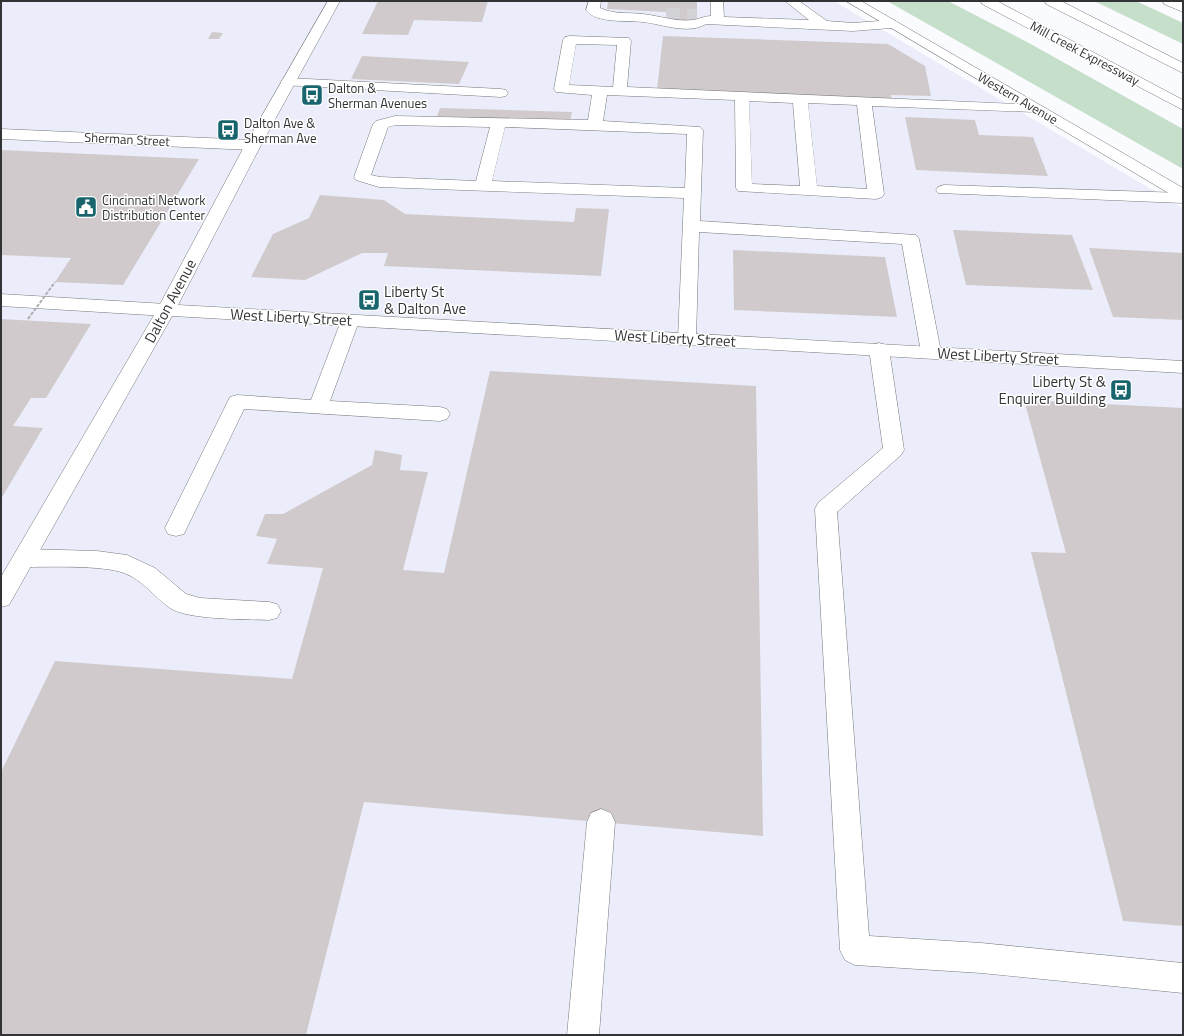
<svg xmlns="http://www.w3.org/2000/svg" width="1184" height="1036" viewBox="0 0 1184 1036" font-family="'Titillium Web',sans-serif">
<rect width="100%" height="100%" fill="#fafbfe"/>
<path fill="#ebeefa" d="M1,1H834L1183,208V1035H1Z"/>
<g fill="#c6dfca">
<path d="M887,1H948L1027,42L1183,129V169Z"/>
<path d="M1094,1H1136L1183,23V44Z"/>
</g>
<g fill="#d0cacc">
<path d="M378,1H488L482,22L414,20L408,35L362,34Z"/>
<path d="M608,1H697V21L666,20V12L607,9Z"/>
<path d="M212,32L223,33L219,39H208Z"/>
<path d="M663,36L888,44L925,66L931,96L891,95L892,99L657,90Z"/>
<path d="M362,56L469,62L459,84L351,79Z"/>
<path d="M440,108L572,112L570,122L437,116Z"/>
<path d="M905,117L975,120L979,135L1033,137L1048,176L916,170Z"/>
<path d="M1,150L199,159L123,285L55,282L71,258L1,255Z"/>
<path d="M320,195L384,200L405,214L574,222L576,208L609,209L601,276L384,266L388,253H362L305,280L251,277L273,234L309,218Z"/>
<path d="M953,230L1072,235L1093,290L966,285Z"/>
<path d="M1089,248L1183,253V320L1113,317Z"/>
<path d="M733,250L885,257L897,317L734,310Z"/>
<path d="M1,319L91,324L46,398H31L13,426L43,428L1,499Z"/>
<path d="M490,371L756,386L763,836L364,802L306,1035H1V772L55,661L292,679L323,568L267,564L277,539L256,536L265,514H283L372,465L375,450L402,455L400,470L428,472L403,570L444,573Z"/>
<path d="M1024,400L1183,408V926L1123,921L1031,552L1066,553Z"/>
</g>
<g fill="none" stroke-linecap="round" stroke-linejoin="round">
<path stroke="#d2d3d6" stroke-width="14" stroke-dasharray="14 7" stroke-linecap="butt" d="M666,15L697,16"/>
<g stroke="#76787b" stroke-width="1">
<g id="minor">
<path d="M589,1H601L600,8C616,15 627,12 643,14C660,16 676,22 693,20C700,19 704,16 711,16V1H723L724,17L809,20L785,1H799L827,21L853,23L891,20L896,21L898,24L896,27L891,28L853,31L706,24C688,35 662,24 643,22C627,20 596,24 586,10Z"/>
<path d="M570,36L629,38L631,41L627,87L1039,105L1041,108L1039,111L1034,112L872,106L884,194L882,197L876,199L738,191L736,188L735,100L607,95L603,121L700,127L703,130L700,221L916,235L919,239L941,352L938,356L931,358L924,356L921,352L902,244L699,232L696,339L694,343L687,345L680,343L678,339L684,198L379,187L356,180L354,177L373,124L376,121L395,116L588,120L592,95L556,92L554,89L563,40L565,37ZM576,44L617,45L613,87L569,85ZM749,101L793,103L800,186L752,184ZM808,103L857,105L867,189L817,186ZM396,125L490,127L476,181L380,177L371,175L388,127ZM505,127L687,134L685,188L492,181Z"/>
<path d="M288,78L501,89L506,90L508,93L506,96L501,97L283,85L281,82L283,79Z"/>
<path d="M1,129L253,140L258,142L261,145L258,148L253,150L1,139Z"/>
<path d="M944,185L1183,193V203L938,193L936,190L938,187Z"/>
<path d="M1,294L166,304L172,306L175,310L172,314L166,316L1,306Z"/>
<path d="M350,315L357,317L359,321L330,401L440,407L447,409L450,414L447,419L440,421L244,409L184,534L176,536L168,534L165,528L230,397L237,395L311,400L341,321L343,317Z"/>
<path d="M879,343L886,345L889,349L904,450L901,455L837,512L869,936L981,943L1183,963V993L981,973L855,965L845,960L840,950L815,509L818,503L883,448L869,349L872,345Z"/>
<path d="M24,549L97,551L127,555L155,568L186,594L200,598L269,602L277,604L281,611L277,618L269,620C245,619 188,620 170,608C154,597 143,580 124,573C103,565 48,567 24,567L16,564L13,558L16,552Z"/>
<path d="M601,809L611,813L615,822L599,1035H567L587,822L591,813Z"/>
</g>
</g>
<g stroke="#76787b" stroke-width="1">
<g id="major">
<path d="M328,1H340L261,145L178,305L1183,361V373L172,316L9,605L1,607V577L157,310L245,145Z"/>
<path d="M846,1H861L1183,188V200L1177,198Z"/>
<path d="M1163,1H1179L1183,3V12L1164,4Z"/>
</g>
</g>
<g stroke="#76787b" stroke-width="1">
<g id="highway">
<path d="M981,1H997L1183,100V110L982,4Z"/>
<path d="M1045,1H1061L1183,63V73L1046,4Z"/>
</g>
</g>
<use href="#minor" fill="#fff" fill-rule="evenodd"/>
<use href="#major" fill="#fff" fill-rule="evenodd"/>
<use href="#highway" fill="#fff" fill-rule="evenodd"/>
<path stroke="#aeafb1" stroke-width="2" stroke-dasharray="3.5 1.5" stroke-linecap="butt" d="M28,319L55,282"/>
</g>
<defs>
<g id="bus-square" transform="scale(1.15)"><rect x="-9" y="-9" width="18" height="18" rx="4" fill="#18656e" stroke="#fff"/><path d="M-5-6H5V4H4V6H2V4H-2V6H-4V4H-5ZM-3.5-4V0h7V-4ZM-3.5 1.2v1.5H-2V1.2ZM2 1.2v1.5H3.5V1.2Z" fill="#fff"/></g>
<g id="civic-square" transform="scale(1.15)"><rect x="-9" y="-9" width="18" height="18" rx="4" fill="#18656e" stroke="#fff"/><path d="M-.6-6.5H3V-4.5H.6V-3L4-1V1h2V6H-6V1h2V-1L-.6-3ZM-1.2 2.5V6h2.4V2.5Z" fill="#fff"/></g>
</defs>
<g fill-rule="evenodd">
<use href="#bus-square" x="312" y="95"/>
<use href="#bus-square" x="228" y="130"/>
<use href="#civic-square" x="86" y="207"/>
<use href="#bus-square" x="369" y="300"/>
<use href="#bus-square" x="1121" y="390"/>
</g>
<g text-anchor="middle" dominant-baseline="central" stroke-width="3" stroke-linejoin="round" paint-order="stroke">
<g font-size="13" fill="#323335" stroke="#fff">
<text transform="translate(1085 53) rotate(28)">Mill Creek Expressway</text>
<text transform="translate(1018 98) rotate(30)">Western Avenue</text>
<text transform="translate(127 139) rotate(3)">Sherman Street</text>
</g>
<g font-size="13" fill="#323335" stroke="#fff" text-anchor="start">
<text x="328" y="88">Dalton &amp;<tspan x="328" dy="15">Sherman Avenues</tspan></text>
<text x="244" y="123">Dalton Ave &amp;<tspan x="244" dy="15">Sherman Ave</tspan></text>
<text x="102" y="200">Cincinnati Network<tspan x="102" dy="15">Distribution Center</tspan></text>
</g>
<g font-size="15" fill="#323335" stroke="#fff" text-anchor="start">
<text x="384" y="291">Liberty St<tspan x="384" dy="17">&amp; Dalton Ave</tspan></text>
<text x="1106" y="381" text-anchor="end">Liberty St &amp;<tspan x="1106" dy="17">Enquirer Building</tspan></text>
</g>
<g font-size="15" fill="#323335" stroke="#fff">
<text transform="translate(170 301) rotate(-62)">Dalton Avenue</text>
<text transform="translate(291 317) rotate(3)">West Liberty Street</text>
<text transform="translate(675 338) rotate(3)">West Liberty Street</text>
<text transform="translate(998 356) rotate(3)">West Liberty Street</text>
</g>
</g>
<rect width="1184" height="1036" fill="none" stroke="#323335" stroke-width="4"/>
</svg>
